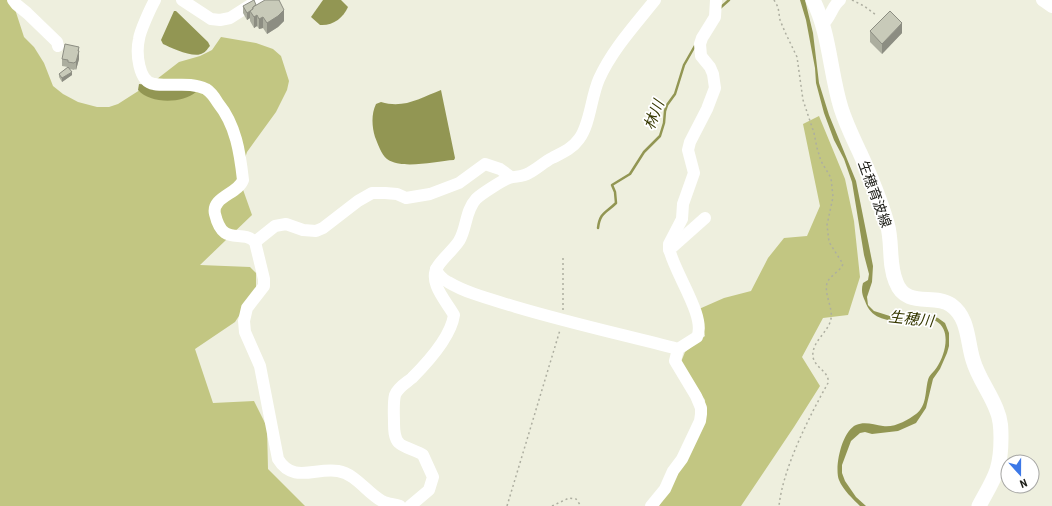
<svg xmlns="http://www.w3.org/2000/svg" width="1052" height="506" viewBox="0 0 1052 506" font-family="'Roboto Condensed','Noto Sans JP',sans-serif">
<rect width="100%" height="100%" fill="#eeefde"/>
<g fill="#c2c682">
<path d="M0,0H12L24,37L34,47L44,63L53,86L63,94L78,102L97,107H109L118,104L157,79L179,62L200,56L212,50L221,37L256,43L273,49L281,56L289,81L287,90L276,112L247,152L241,171V184L252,215L200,265L250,267L256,273V290L235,322L195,349L213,403L254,401L267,427L268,469L305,506H0Z"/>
<path d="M819,116L845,179L854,221L860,277L848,315L823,318L802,357L820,386L794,427L741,506H659L706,420L705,400L681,362L685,352L705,336L699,309L724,298L751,291L768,258L784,238L807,236L820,206L803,124Z"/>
</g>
<g fill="#929653">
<path d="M323,0H341L348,7C343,18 333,26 320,25L311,17Z"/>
<path d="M800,0H805L813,33L819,83L829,115L856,181L873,266L872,282L867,297L868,305L874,311L893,317L905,318L931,316L938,318L945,323L949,333V346L947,353L940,369L933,379L926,408L916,423L898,431L872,434L865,432L860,433L851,441L842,465V473L845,481L856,497L866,506H860C853,499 843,490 839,480C834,467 842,431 856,425C865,421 874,425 883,426C894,428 908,420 916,414C927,406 925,391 928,380C929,375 934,372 937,367C945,355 952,330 936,321C912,317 875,331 865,301C862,295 861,290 863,283L868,280L869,274L864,255L852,182L844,159L834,140L824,113L816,83L815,68L806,20Z"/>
<path d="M174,11H176L208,42L210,46C208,48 206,52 203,53C195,59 171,48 163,44L161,40Z"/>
<path d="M139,84L192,89L196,92C182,104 150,104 138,90Z"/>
<path d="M441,90L455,158L454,160C436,161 402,170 387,159C381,154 378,144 375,137C372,127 371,114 376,104L381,102C404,109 420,98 441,90Z"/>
</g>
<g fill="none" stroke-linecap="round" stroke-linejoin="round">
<g stroke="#929653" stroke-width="2.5">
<path d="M720,8L729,0"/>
<path d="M598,228C600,212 606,213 616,203L615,192L612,185L630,174L644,152L660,136L664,123L665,111L667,105L675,94L684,65L696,44"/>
</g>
<g stroke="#adaea0" stroke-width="1.5" stroke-dasharray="2 3" stroke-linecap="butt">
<path d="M774,0L778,7L780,20L785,32L797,57L803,100L814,133L817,148L821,161L831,178L833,197L827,225L829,242L843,264C840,272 830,275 827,283C824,295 833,307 831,319C828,333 811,342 813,357C815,368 830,372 828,383C809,417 783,468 779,506"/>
<path d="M852,0L864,6L876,15"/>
<path d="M563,310V257"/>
<path d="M507,506L560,330"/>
<path d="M552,506L569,498L576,499L581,506"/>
</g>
<g stroke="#fff" stroke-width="12">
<path d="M13,0L16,4L27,13L57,42L58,46"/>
<path d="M155,0C151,7 140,31 139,39C136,52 138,82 154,84C170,87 190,81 206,89C211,92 215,98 218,103C236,125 240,153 243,180C238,194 211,197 215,214C223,248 241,228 255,242L264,279V286L247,308L244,321L245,332L260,366L278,459C293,484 316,467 338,471C356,474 367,493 382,501C387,504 394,504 400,506"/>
<path d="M182,0L211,19L220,20L230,18L252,4L263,0"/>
<path d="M1042,0L1052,7"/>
<path d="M823,24C831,17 832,6 840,0"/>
<path d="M255,242L275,226L286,224L303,230L316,231L323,228L358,201L372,193H385L397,194L406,198L430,194L459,183L485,164L500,169L511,177"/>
<path d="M669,250L705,218"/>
<path d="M436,269C438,275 442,279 448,282C468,294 494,300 516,307C570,323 624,335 678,349"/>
<path d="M410,506L429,490L433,477L423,455C418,451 402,447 399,443C394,438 394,429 394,423C394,415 393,403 395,395C398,387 406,383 412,378C427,363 451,336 454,315C447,302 427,282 438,266C444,257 453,250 459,241C467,228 465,211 476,199C481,194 503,180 509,178C516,176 523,177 529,173C537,169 544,162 552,158C562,153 572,149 579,139C590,125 591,97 599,79C612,50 635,25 655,0"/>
<path d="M651,506L665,489L673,471L682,459L700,421L701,414V408L696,396L675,361L678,349L697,337C707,317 673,271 669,248V244L682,219L683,204L694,173L688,150L690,142L707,109L715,88L713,74L710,67L701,56L700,44L702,38L715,17L716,0"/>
</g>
<path stroke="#fff" stroke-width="15" d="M813,0C830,34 830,73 841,108C846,124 853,138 860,153C870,175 880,199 887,223C893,243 888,263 896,282C906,309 934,293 951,305C969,318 967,341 973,360C978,378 991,394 997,411C1001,420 1001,429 1001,438C1001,471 994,478 979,506"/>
</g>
<g fill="#acae9f">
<path d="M256,5L284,21L278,27L267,34L263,28L259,29L257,26L254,28L250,21V18L247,20L243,13V6Z"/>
<path d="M870,31L902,33L882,54L870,42Z"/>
<path d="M79,51V59L76,70L75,69L74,70L70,69L72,75L62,82L59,77V74L68,67L62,66V59Z"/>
</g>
<g fill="#8c8d82">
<path d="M284,10V21L278,27L267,34V23Z"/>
<path d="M250,11V18L247,20V13Z"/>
<path d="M257,15V26L254,28V17Z"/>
<path d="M263,17V28L259,29V19Z"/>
<path d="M902,23V33L882,54V44Z"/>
<path d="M79,47V59L76,70V62Z"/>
<path d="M72,72V75L62,82V78Z"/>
</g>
<g fill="#c8cab9" stroke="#8c8d82">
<path d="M254,0L256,5L253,7V9L247,13L243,6Z"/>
<path d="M265,0H279L284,10L278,16L267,23L263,17L259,19L257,15L254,17L250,11L253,9V7Z"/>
<path d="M890,11L902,23L882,44L870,31Z"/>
<path d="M65,44L79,47L78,51H79L76,62H75L74,63L68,62V60L62,59Z"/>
<path d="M68,67L72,72L62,78L59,74Z"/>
</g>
<g text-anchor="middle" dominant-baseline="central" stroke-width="3.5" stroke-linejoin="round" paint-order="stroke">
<g font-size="14" fill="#20211b" stroke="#fff">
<text transform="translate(875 194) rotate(70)">生穂育波線</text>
</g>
<g font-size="15" font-style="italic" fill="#363800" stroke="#fff">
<text transform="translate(654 115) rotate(-69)">林川</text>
<text transform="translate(911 319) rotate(6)">生穂川</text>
</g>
</g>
<g transform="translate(1020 474) rotate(159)"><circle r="19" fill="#ffffff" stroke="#a6a6a4"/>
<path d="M0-3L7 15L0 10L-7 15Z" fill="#3c78e7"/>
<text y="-6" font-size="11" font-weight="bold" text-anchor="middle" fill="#20211b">N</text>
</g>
</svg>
